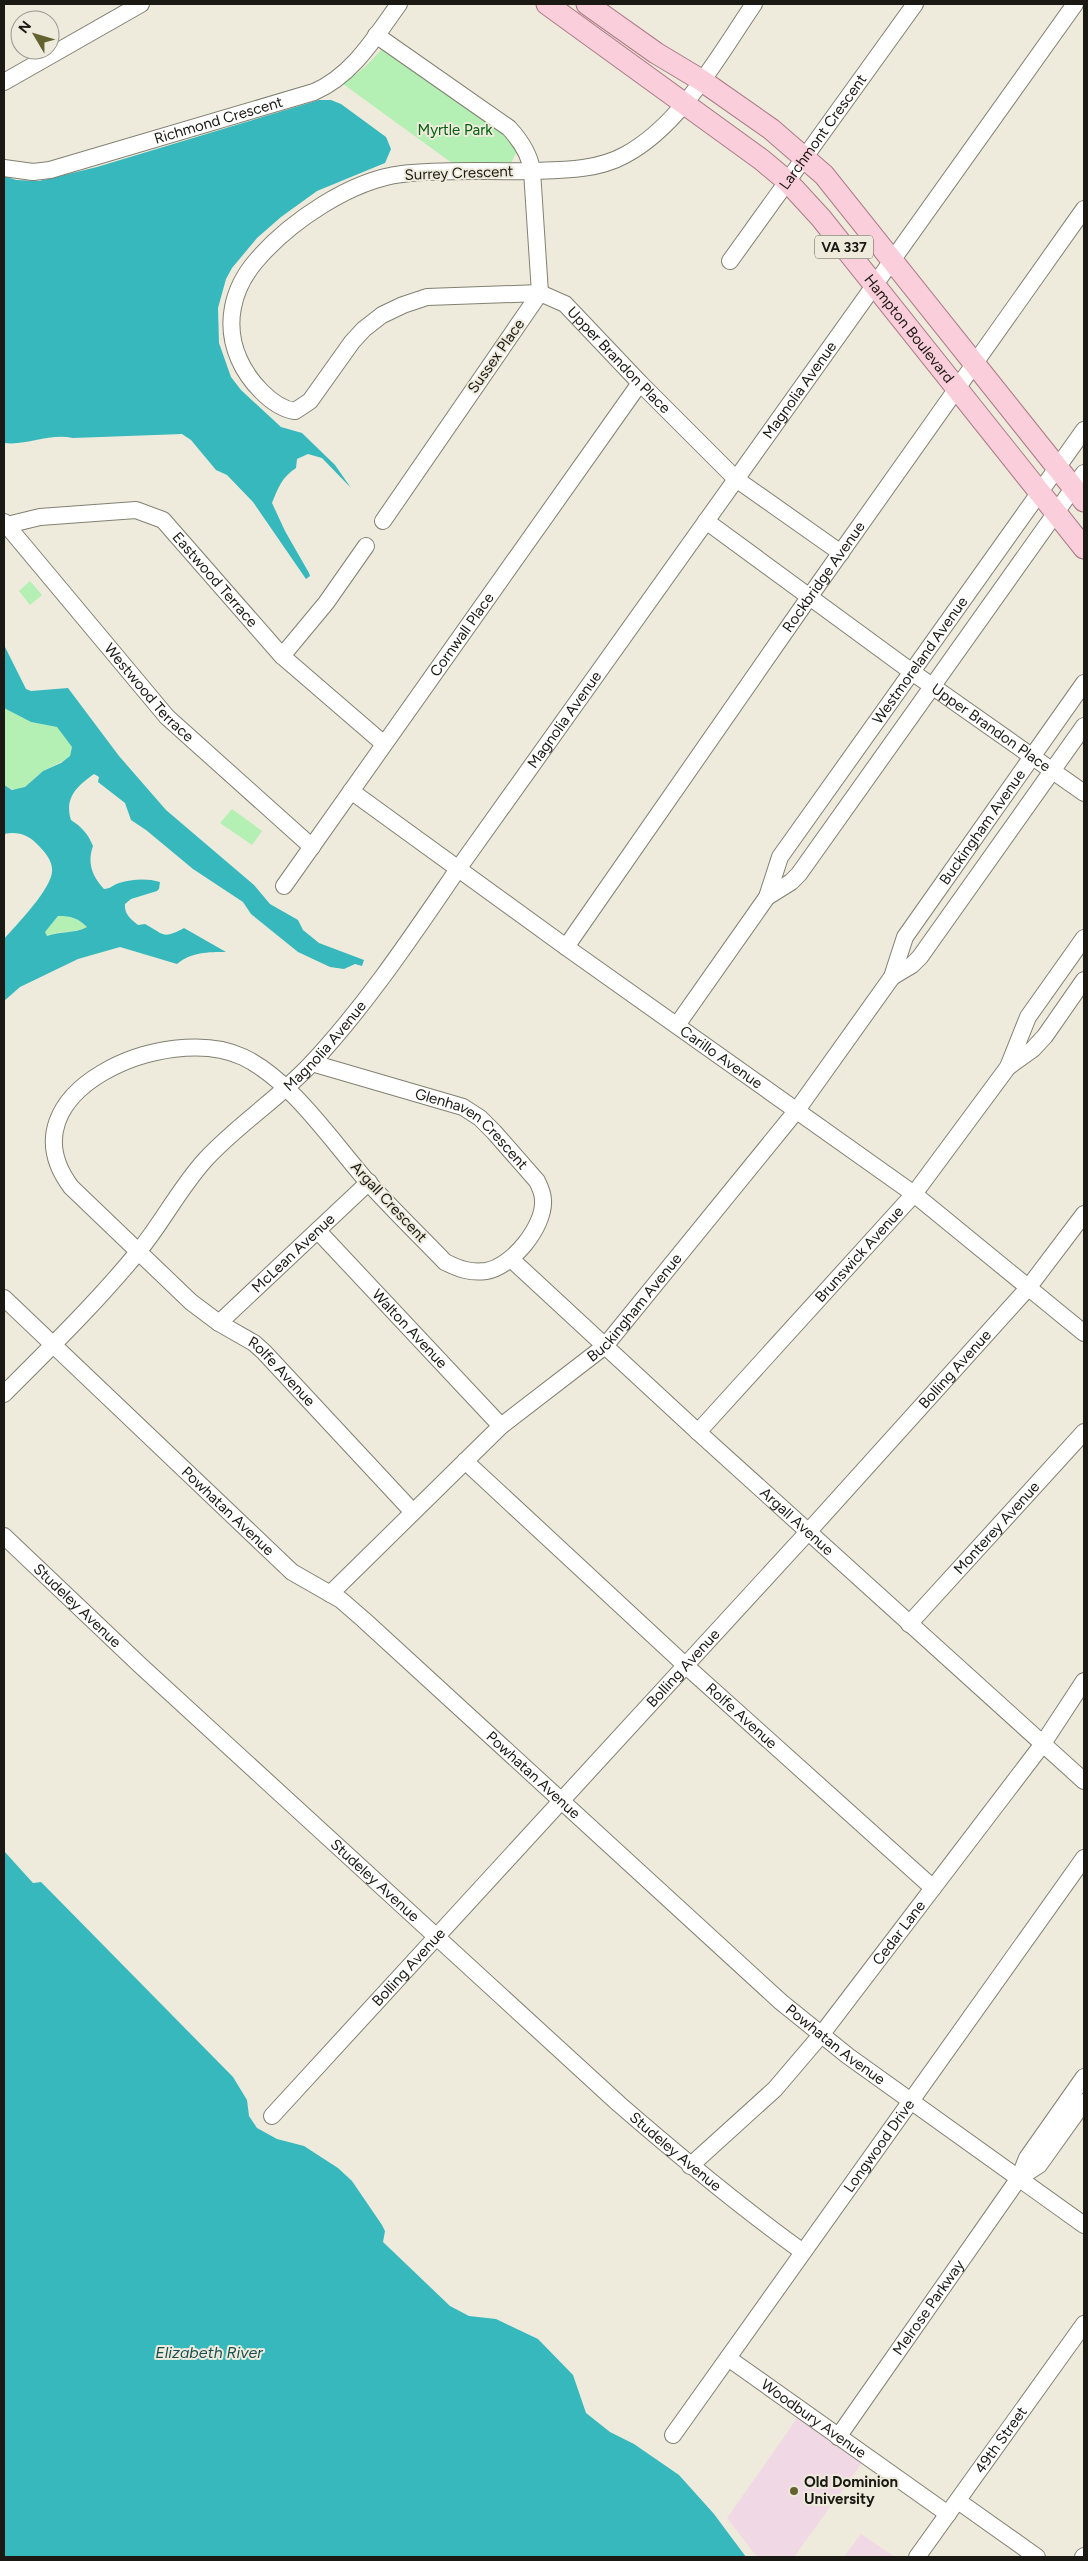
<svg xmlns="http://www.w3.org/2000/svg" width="1088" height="2561" viewBox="0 0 1088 2561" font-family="Figtree,sans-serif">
<rect width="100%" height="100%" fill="#eeebdc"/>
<g fill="#f0d9e5">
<path d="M798,2417L862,2463L794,2557H757L727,2518Z"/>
<path d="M861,2534L895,2557H844Z"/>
</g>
<g fill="#b4efb3">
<path d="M383,48L503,129L517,151L511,163H452L343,84L364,68Z"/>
<path d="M30,581L42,595L30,605L19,591Z"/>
<path d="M4,708L31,722L57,727L72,747L70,756C62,763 53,765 43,771C28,781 24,798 4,785Z"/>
<path d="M232,809L262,831L252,845L220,823Z"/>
<path d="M58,916C71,916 78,918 87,927C74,934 60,930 47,936L45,932Z"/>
</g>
<g fill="#36b8bc" fill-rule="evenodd">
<path d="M319,100H331L341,104L386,137L391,149L385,163L317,191L281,217L257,238L232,268L226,279L218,308L219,343L231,377L241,390L281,427L302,433L335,465L351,488L322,458L308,454L297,459L296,468C282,477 278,488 272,503L285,531L309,573L310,576L306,579L253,502L227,475L216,470L191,440L182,434L73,438C49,433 27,446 4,443V176L16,180L39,181L97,167Z"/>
<path d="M4,645L26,689L31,691L68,688L119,756L166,810L254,885L270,904L298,920L303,930L319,943L364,960L362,966L355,964L344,969L330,967L298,952L251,914L243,902L193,869L146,830L131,820L125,803L98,782L99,777L94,774C77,786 64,798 71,820C82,827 88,834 93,846C87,863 92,876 104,889C110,889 113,885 119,883C132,879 147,878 160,882L159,889L157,891L131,899L125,904C124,914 131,919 138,925L145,924C164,934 162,940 184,928L226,952C208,952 191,952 177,964L120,947L78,959L20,987L4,1001V939C16,925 54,887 52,869C52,861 45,852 39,846C29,835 18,831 4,834V785L12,790L25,787L43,771L61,763L70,756L72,747L57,727L31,722L4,708ZM58,916C71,916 78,918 87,927C74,934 60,931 47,936L45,932Z"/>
<path d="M4,1851L33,1883L41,1882L47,1888L233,2077L247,2100L249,2116L257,2128L277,2139L304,2146L338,2168L352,2181L382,2225L385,2231L383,2242L450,2306L469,2316L496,2319L538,2339L573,2375L586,2413L610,2432L634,2444L679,2475L714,2514L746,2557H4Z"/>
</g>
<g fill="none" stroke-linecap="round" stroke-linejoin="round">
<g stroke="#828072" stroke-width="18">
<g id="minor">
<path id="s1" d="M754,4C719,55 681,125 625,155C596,171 561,170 529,171C487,172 444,169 402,174C351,180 289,222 256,261C232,289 224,325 239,359C248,380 272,408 295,411L310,401L352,342L364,329L382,315L403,305L427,297L540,293L565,304L640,383L736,479L841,553"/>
<path d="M376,35L509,128C520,140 530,155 532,171L540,293L383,521"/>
<path d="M4,82L141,4"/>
<path id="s2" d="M4,168L33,172L50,170L314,92C353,75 375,37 399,4"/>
<path id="s3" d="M730,261L915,4"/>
<path id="s4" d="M706,521L912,672L1084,793"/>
<path id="s5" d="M4,522L167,717L312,847"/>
<path id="s6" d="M7,525L40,517L136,510L163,520L282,656L384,744"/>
<path d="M282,656L326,603L366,546"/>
<path id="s7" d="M351,791L566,947L914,1194L1084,1333"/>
<path id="s8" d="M284,886L640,383"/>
<path d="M767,897L791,882L799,874L1084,473"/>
<path id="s9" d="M566,947L810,596L1084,209"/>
<path d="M892,977L912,965L920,957L1084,726"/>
<path id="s10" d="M677,1025L767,897L780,857L1084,430"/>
<path id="s11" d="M312,1063L463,1107L480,1118L494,1132L537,1181C540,1187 543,1193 543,1200C545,1226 512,1267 486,1271C470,1273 459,1269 445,1262C419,1235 391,1208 366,1180C331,1140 291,1080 243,1057C168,1021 0,1092 71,1187L191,1302L219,1323L254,1343L264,1352L412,1511"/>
<path d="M1008,1067L1033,1049L1045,1036L1084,980"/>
<path id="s12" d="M318,1231L501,1426"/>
<path id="s13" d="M511,1259L698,1432L1084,1781"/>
<path id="s14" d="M4,1298L292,1572L341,1600L364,1620L781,2002L848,2056L1084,2225"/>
<path id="s15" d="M219,1323L369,1182"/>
<path id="s16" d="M4,1394C50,1348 97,1302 138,1252C162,1223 179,1189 205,1160C237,1125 278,1099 311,1064C367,1004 412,936 458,869L1075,4"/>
<path id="s17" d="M698,1432L914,1194L1008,1067L1028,1017L1084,938"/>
<path id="s18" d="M465,1461L685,1665L933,1888"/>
<path id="s19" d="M4,1536L141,1666L619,2104C679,2156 739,2206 803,2252"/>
<path id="s20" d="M330,1594L501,1426L605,1346L797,1110L892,977L905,937L1084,683"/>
<path id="s21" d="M909,1624L1084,1432"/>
<path id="s22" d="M272,2116L808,1532L1028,1288L1084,1214"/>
<path id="s23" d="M690,2166L775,2089L821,2035L1042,1745L1084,1681"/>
<path d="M1019,2178L1039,2165L1084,2102"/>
<path id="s24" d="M728,2358L948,2514"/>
<path id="s25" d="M673,2435L1084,1858"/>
<path id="s26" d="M838,2437L1019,2178L1027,2158L1084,2077"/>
<path d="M958,2501L1037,2557"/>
<path id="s27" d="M917,2557L1084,2324"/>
<path d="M1083,2557L1084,2556"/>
</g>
</g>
<g stroke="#ab7a86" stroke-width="23">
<g id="major">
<path id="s28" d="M547,4L762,160L787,181L821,218L1084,548"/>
<path d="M587,4L656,53L701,80L771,129L824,175L1084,501"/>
</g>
</g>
<use href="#minor" stroke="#fff" stroke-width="16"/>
<use href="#major" stroke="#fbcedc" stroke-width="21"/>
</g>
<circle fill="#64622f" stroke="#eeebdc" stroke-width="2" cx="794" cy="2491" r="5"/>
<g text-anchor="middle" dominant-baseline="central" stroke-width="4" stroke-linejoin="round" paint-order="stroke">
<rect fill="#eeebdc" stroke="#5a584f" stroke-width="1" x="815" y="235.5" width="58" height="23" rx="4"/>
<g font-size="14" font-weight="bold" fill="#1a1913">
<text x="844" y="247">VA 337</text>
</g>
<g font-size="15" fill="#1a1913" stroke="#eeebdc">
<text stroke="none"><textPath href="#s2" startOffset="222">Richmond Crescent</textPath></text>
<text stroke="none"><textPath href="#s3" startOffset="159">Larchmont Crescent</textPath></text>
<text transform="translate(459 173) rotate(-2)">Surrey Crescent</text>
<text stroke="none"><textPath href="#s28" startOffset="490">Hampton Boulevard</textPath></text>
<text transform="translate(496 356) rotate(-55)">Sussex Place</text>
<text stroke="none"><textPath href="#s1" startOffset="1181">Upper Brandon Place</textPath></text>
<text stroke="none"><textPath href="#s16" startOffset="1285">Magnolia Avenue</textPath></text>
<text stroke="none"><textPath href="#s9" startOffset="451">Rockbridge Avenue</textPath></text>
<text stroke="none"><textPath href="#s6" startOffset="238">Eastwood Terrace</textPath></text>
<text stroke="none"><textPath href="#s8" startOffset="308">Cornwall Place</textPath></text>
<text stroke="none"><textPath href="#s10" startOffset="440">Westmoreland Avenue</textPath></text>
<text stroke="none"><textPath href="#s5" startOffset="224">Westwood Terrace</textPath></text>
<text stroke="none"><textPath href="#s16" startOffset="880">Magnolia Avenue</textPath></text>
<text stroke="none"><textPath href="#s4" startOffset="352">Upper Brandon Place</textPath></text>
<text stroke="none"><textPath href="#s20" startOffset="1015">Buckingham Avenue</textPath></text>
<text stroke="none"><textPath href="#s16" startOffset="475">Magnolia Avenue</textPath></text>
<text stroke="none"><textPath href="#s7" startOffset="456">Carillo Avenue</textPath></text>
<text stroke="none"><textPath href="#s11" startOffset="176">Glenhaven Crescent</textPath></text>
<text transform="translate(389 1202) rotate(47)">Argall Crescent</text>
<text stroke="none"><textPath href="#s15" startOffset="102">McLean Avenue</textPath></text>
<text stroke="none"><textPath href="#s17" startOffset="240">Brunswick Avenue</textPath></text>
<text stroke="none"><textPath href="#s20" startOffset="419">Buckingham Avenue</textPath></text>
<text stroke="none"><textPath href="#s12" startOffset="134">Walton Avenue</textPath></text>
<text stroke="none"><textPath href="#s22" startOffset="1012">Bolling Avenue</textPath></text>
<text stroke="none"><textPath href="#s11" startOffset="1276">Rolfe Avenue</textPath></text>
<text stroke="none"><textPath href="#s14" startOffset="309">Powhatan Avenue</textPath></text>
<text stroke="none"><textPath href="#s13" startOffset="388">Argall Avenue</textPath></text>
<text stroke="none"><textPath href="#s21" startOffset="130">Monterey Avenue</textPath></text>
<text stroke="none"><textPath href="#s19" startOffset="101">Studeley Avenue</textPath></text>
<text stroke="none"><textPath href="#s22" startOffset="608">Bolling Avenue</textPath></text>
<text stroke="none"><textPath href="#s18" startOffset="376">Rolfe Avenue</textPath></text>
<text stroke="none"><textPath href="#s14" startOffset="714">Powhatan Avenue</textPath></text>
<text stroke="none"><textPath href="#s19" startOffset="506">Studeley Avenue</textPath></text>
<text stroke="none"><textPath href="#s23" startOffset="314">Cedar Lane</textPath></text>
<text stroke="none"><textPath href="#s22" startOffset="202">Bolling Avenue</textPath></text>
<text stroke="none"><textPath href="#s14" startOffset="1119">Powhatan Avenue</textPath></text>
<text stroke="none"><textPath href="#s25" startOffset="355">Longwood Drive</textPath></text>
<text stroke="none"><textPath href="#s19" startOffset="911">Studeley Avenue</textPath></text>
<text stroke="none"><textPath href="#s26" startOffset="158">Melrose Parkway</textPath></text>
<text stroke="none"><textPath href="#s24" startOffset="105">Woodbury Avenue</textPath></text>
<text stroke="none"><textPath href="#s27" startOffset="144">49th Street</textPath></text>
</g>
<g font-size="15" fill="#00600f" stroke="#eeebdc">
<text x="455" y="130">Myrtle Park</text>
</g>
<g font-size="15" font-weight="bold" fill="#1a1913" stroke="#eeebdc" text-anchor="start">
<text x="804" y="2482">Old Dominion<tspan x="804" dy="17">University</tspan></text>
</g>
<g font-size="16" font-style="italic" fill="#184e50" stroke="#eeebdc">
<text x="209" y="2352">Elizabeth River</text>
</g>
</g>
<rect width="1088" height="2561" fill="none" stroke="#1a1913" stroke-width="10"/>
<g transform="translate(35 35) rotate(308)"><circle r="24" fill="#eeebdc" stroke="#99978c"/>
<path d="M0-4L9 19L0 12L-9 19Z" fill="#64622f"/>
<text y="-8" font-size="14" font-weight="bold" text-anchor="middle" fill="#1a1913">N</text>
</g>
</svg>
